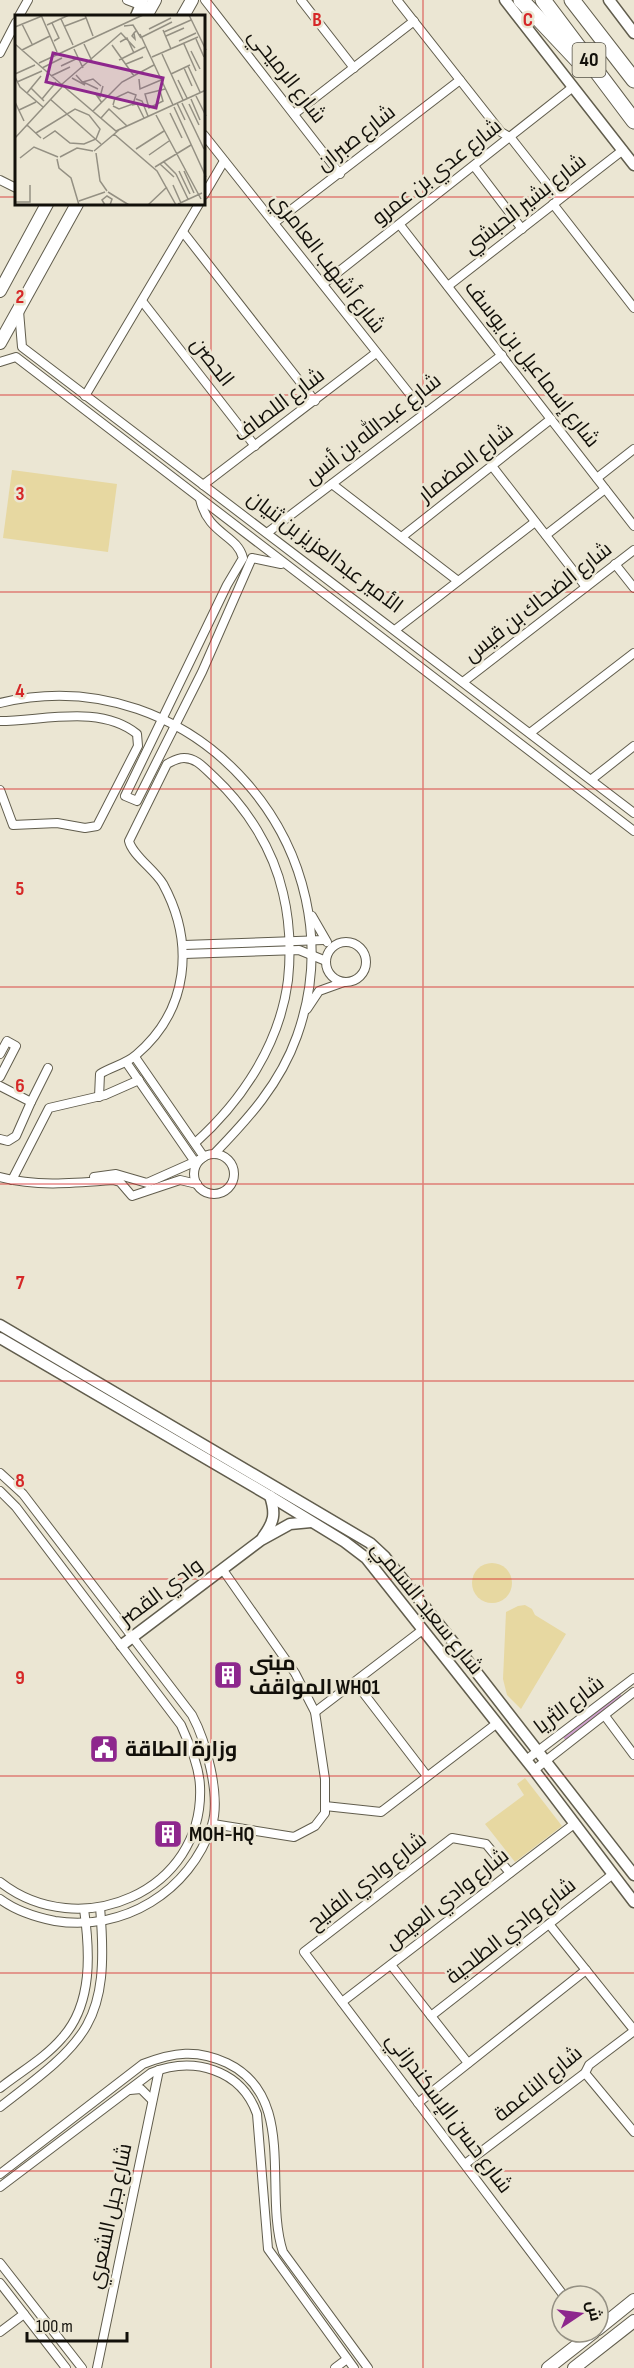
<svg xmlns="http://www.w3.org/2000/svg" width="634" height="2368" viewBox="0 0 634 2368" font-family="'Sofia Sans Condensed',Cairo,sans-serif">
<rect width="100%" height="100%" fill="#ebe6d3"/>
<g fill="#e7d8a1">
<path d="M12,470L117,484L108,552L3,538Z"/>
<circle cx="492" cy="1583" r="20"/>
<path d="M525,1605L532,1609L535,1615L566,1634L521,1709L507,1695L503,1679L506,1612L518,1606Z"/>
<path d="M525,1778L562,1826L515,1862L485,1824L524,1795L517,1784Z"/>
</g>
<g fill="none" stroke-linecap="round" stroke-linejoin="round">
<path stroke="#d0a2ce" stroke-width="12" d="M569,1735L615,1696"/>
<g stroke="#615d4d" stroke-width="10">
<g id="minor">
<path d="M127,0L140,5"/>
<path d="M205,0L340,174"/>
<path d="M301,0L354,68"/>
<path d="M397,0L501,132L511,138L559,199"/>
<path d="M19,16L28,0"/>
<path d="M0,53L16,22"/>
<path d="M294,114L414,21"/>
<path d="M204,135L424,412"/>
<path d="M474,166L522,229"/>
<path d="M0,180L16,188"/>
<path d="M204,195L224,161"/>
<path d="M553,204L634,308"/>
<path d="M274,223L460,80"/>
<path d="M400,225L634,526"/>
<path d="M183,232L315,401"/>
<path d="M323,284L573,87"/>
<path d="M448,286L623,150"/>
<path d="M142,301L255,446"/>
<path d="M19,311L22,347L634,813"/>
<path d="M0,362L16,357L634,831"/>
<path d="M85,396L199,204"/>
<path d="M492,466L586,587"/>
<path d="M597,478L634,449"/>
<path d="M332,484L458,581"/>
<path d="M203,485L376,353"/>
<path d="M200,499C208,535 237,534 243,558L227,585L125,796L137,801L202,672L252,558L281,564"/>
<path d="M267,533L502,355"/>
<path d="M546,535L605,489"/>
<path d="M403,536L551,419"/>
<path d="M615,564L634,588"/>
<path d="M395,630L535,522"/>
<path d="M463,682L634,550"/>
<path d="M0,703C194,656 363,850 297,1036C280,1084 248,1119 214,1154"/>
<path d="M0,721C43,721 100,704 137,734L138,746L97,826L85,828L57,823L13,825L0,790"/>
<path d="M530,733L634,653"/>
<path d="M592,779L634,746"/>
<path d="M312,916L327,942"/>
<circle cx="346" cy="962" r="20"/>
<path d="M184,945L324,940"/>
<path d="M184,954L299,950L326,961"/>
<path d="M307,1009L319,991L344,982"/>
<path d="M0,1054L7,1041L16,1046L0,1077"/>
<path d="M135,1057L204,1157"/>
<path d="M126,1062L195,1162"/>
<path d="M0,1086L31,1102L48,1068"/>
<path d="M99,1097L100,1074C111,1067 126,1064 136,1055C189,1010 195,943 163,884C155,870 132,855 129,841L167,764C173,761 177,758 184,758C197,758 205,769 214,777C247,808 273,849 283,893C290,922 291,951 288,980C280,1044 242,1101 195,1143"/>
<path d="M0,1139L8,1141L16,1136L31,1102"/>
<circle cx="214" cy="1174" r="20"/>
<path d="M0,1177C37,1187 75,1183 113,1180L120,1182L132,1196L180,1180L197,1184"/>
<path d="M94,1177L116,1174L147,1183L201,1159"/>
<path d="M12,1180L49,1108L105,1095L139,1080"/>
<path d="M0,1473L23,1494L192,1715C206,1741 221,1796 212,1825C190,1892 123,1932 55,1921C35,1917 16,1911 0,1899"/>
<path d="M0,1491L16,1507L181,1725C189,1744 199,1765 200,1786C205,1892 79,1944 0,1882"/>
<path d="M355,1682L427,1776"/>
<path d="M315,1712L421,1631"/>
<path d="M605,1716L634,1755"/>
<path d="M526,1760L634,1678"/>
<path d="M534,1770L634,1692"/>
<path d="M325,1806L381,1812L496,1724"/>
<path d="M213,1824L294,1837L315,1826L325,1813V1779L315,1712L295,1673L223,1570"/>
<path d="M510,1873L486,1844L452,1838L304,1952L564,2296"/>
<path d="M549,1924L634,2030"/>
<path d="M391,1965L468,2063"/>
<path d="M342,2002L574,1824"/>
<path d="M431,2016L613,1874"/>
<path d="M585,2073L634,2132"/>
<path d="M0,2088C20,2072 45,2058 62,2038C93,2004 90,1952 84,1909"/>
<path d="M130,2090L141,2089L152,2100"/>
<path d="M418,2103L586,1970"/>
<path d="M0,2107C88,2040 110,2023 100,1907"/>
<path d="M465,2164L585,2073L589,2065L634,2031"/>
<path d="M0,2174L143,2064C174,2052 197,2049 227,2063C298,2097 263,2191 283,2252L368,2368"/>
<path d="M0,2187L151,2073C193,2056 241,2069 257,2114L268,2249L354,2368"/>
<path d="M0,2263L82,2368"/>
<path d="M0,2283L66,2368"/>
<path d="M0,2332L24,2314"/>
<path d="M97,2368L159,2070"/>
<path d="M335,2368L347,2359"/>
</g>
</g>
<g stroke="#615d4d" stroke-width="13">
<g id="tertiary">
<path d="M136,16L143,0"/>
<path d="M0,1325L370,1543L385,1557L453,1642L634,1875"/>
<path d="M0,1338L270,1496L345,1542L366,1558L534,1770L634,1902"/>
<path d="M263,1537C274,1522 276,1514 270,1496"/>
<path d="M122,1645L261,1540L290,1524L311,1522"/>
</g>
</g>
<g stroke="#615d4d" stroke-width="13">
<g id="secondary">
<path d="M505,0L634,165"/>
<path d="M609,0L634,33"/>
</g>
</g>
<g stroke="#615d4d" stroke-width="14">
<g id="primary">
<path d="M146,16L155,0"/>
<path d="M183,16L192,0"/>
<path d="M0,291L47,204"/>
<path d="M0,343L77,204"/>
<path d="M598,2329L634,2300"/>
<path d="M548,2368L594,2332"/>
<path d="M574,2368L634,2321"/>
</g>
</g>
<g stroke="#615d4d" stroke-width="17">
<g id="motorway">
<path d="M521,0L585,68"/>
<path d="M543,0L634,121"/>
<path d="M572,0L634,80"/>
</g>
</g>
<use href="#minor" stroke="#fff" stroke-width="8"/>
<use href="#tertiary" stroke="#fff" stroke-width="10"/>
<use href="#secondary" stroke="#fff" stroke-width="10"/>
<use href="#primary" stroke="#fff" stroke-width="12"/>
<use href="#motorway" stroke="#fff" stroke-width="15"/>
</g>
<path fill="none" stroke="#d62828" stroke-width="1.5" stroke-opacity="0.55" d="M211,0V2368M423,0V2368M0,197H16M204,197H634M0,395H634M0,592H634M0,789H634M0,987H634M0,1184H634M0,1381H634M0,1579H634M0,1776H634M0,1973H634M0,2171H634"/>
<defs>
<g id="building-square" transform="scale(1.5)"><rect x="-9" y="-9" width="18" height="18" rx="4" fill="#8e278d" stroke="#ebe6d3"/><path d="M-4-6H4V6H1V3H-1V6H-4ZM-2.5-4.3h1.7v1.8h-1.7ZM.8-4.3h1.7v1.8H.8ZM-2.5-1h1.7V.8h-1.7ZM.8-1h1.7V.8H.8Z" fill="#fff"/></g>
<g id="civic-square" transform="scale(1.5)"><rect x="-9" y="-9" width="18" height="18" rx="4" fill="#8e278d" stroke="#ebe6d3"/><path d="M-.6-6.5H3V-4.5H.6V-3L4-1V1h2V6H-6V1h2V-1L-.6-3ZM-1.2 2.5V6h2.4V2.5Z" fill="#fff"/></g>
</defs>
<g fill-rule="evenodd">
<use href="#building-square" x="228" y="1675"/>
<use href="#civic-square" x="104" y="1749"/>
<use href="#building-square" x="168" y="1834"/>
</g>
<g text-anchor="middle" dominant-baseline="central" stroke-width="5" stroke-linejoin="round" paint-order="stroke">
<rect fill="#ebe6d3" stroke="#535046" stroke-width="1.5" x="572.5" y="43" width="33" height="34" rx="4.5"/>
<g font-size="20" font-weight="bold" fill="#12100a">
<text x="589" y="60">40</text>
</g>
<g font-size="21" fill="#12100a" stroke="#ebe6d3">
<text transform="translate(287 76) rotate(52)">شارع الرميحي</text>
<text transform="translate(356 138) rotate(-38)">شارع صبران</text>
<text transform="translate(437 172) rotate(-38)">شارع عدي بن عمرو</text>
<text transform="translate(525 204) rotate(-38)">شارع بشير الحبشي</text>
<text transform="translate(328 263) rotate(52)">شارع أشهب العامري</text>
<text transform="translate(212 362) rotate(52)">الحصن</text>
<text transform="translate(532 364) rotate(52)">شارع إسماعيل بن يوسف</text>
<text transform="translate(279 405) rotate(-37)">شارع اللصاف</text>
<text transform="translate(373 429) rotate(-38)">شارع عبدالله بن أنس</text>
<text transform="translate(466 463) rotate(-38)">شارع المضمار</text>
<text transform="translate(325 552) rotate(37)">الأمير عبدالعزيز بن ثنيان</text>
<text transform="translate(538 602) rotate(-38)">شارع الضحاك بن قيس</text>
<text transform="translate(161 1592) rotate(-37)">وادي القصر</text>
<text transform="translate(427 1608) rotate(51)">شارع سعيد السلمي</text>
<text transform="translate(569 1705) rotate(-37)">شارع الثريا</text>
<text transform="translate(367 1881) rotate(-38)">شارع وادي الفليح</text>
<text transform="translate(447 1899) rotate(-38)">شارع وادي العيص</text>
<text transform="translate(511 1931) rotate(-38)">شارع وادي الطلحية</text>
<text transform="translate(538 2084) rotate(-39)">شارع الناعمة</text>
<text transform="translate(449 2113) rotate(53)">شارع حسن الإسكندراني</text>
<text transform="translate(110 2216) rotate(-78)">شارع جبل الشعري</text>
</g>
<g font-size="21" font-weight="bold" fill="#12100a" stroke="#ebe6d3" text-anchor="start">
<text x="249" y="1663">مبنى<tspan x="249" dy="24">المواقف WH01</tspan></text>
<text x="125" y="1749">وزارة الطاقة</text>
<text x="189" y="1834">MOH-HQ</text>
</g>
</g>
<g transform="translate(15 15)">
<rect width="190" height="190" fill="#ebe6d3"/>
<path fill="none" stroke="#949083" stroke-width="1.5" d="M26,0L42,37M70,0L78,21M174,0L191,35M46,4L58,30M37,8L44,23L39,26M7,9L17,29M32,10L54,0M50,11L71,3M109,11L118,10L126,23M0,12L27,1M134,14L156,3M148,15L156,34M149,17L176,5M119,18L120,24L117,21L119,18L122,15M125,19L158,90M151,21L169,13M127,22L157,7M181,24L189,42M164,26L181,18M105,27L112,23L119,38M0,29L54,76M69,29L77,46M169,29L181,56M97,30L119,61M59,34L68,53M7,35L35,21M176,36L185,54M147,39L168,85M137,42L183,22M104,45L130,32M24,48L128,0M111,49L128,42M46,51L63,43M173,51L185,77M27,53L47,43M169,53L177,71M0,59L20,50M156,59L175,50M36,61L55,52M0,62L5,72L28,92M57,63L70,70L61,60M124,64L125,74L146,65M163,65L172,83M2,67L27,56M46,70L106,18L120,33M16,73L29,86M83,74L68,67L78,64L86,71M53,75L101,116L191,75M145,76L148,86L134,93L130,79L150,74M12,78L26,61M181,81L191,101M27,84L41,67M35,84L86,129M121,84L127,86L133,101M176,84L185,105M0,87L9,106M87,88L80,78L85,82L88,71M162,88L170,105M167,88L189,134M174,89L184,110M98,90L100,83L113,77L121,80L118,89L104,94L98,91M117,90L122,89L129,103M159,92L191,162M4,95L21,87M78,96L107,67L139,50M155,98L167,123M141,100L186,184M86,103L94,94L112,111M12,110L26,123M21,118L60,94L74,100L85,114L81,124L69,129L55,128L40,116L28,124M99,119L142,156L161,190M0,123L47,72M121,134L149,116M79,136L104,115M81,138L85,166L92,176M134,140L154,126M45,142L62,133L78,136M5,143L19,132L43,142M42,144L44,153L56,163L64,190M148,146L161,159M145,149L159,162M140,152L176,130M164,156L175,179M169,156L179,178M161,159L173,184M158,170L166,188M93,177L114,190M64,186L90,177M0,187H15V170M163,189L187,178M90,190L87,185L92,181L97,184L95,190M133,190L152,172"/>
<path fill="#8e278d" fill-opacity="0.15" stroke="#8e278d" stroke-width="3" d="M38,38L148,63L141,93L31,67Z"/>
<rect width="190" height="190" fill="none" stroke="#12100a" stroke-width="3"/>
</g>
<g font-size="20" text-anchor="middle" font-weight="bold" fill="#d62828" stroke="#ebe6d3" stroke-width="5" stroke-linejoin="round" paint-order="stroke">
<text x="317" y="26">B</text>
<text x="528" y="26">C</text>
<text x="20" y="303">2</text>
<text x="20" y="500">3</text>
<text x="20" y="697">4</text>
<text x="20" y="895">5</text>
<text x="20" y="1092">6</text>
<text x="20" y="1289">7</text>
<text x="20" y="1487">8</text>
<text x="20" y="1684">9</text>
</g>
<g transform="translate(580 2314) rotate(77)"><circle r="28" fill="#ebe6d3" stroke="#949083" stroke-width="1.5"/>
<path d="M0-4.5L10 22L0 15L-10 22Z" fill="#8e278d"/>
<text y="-9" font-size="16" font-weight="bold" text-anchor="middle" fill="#12100a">ش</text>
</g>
<path d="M27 2332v9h100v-9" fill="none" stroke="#12100a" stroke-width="3"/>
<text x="36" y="2332" font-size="18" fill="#12100a" stroke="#ebe6d3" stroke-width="4.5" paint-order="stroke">100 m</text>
</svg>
